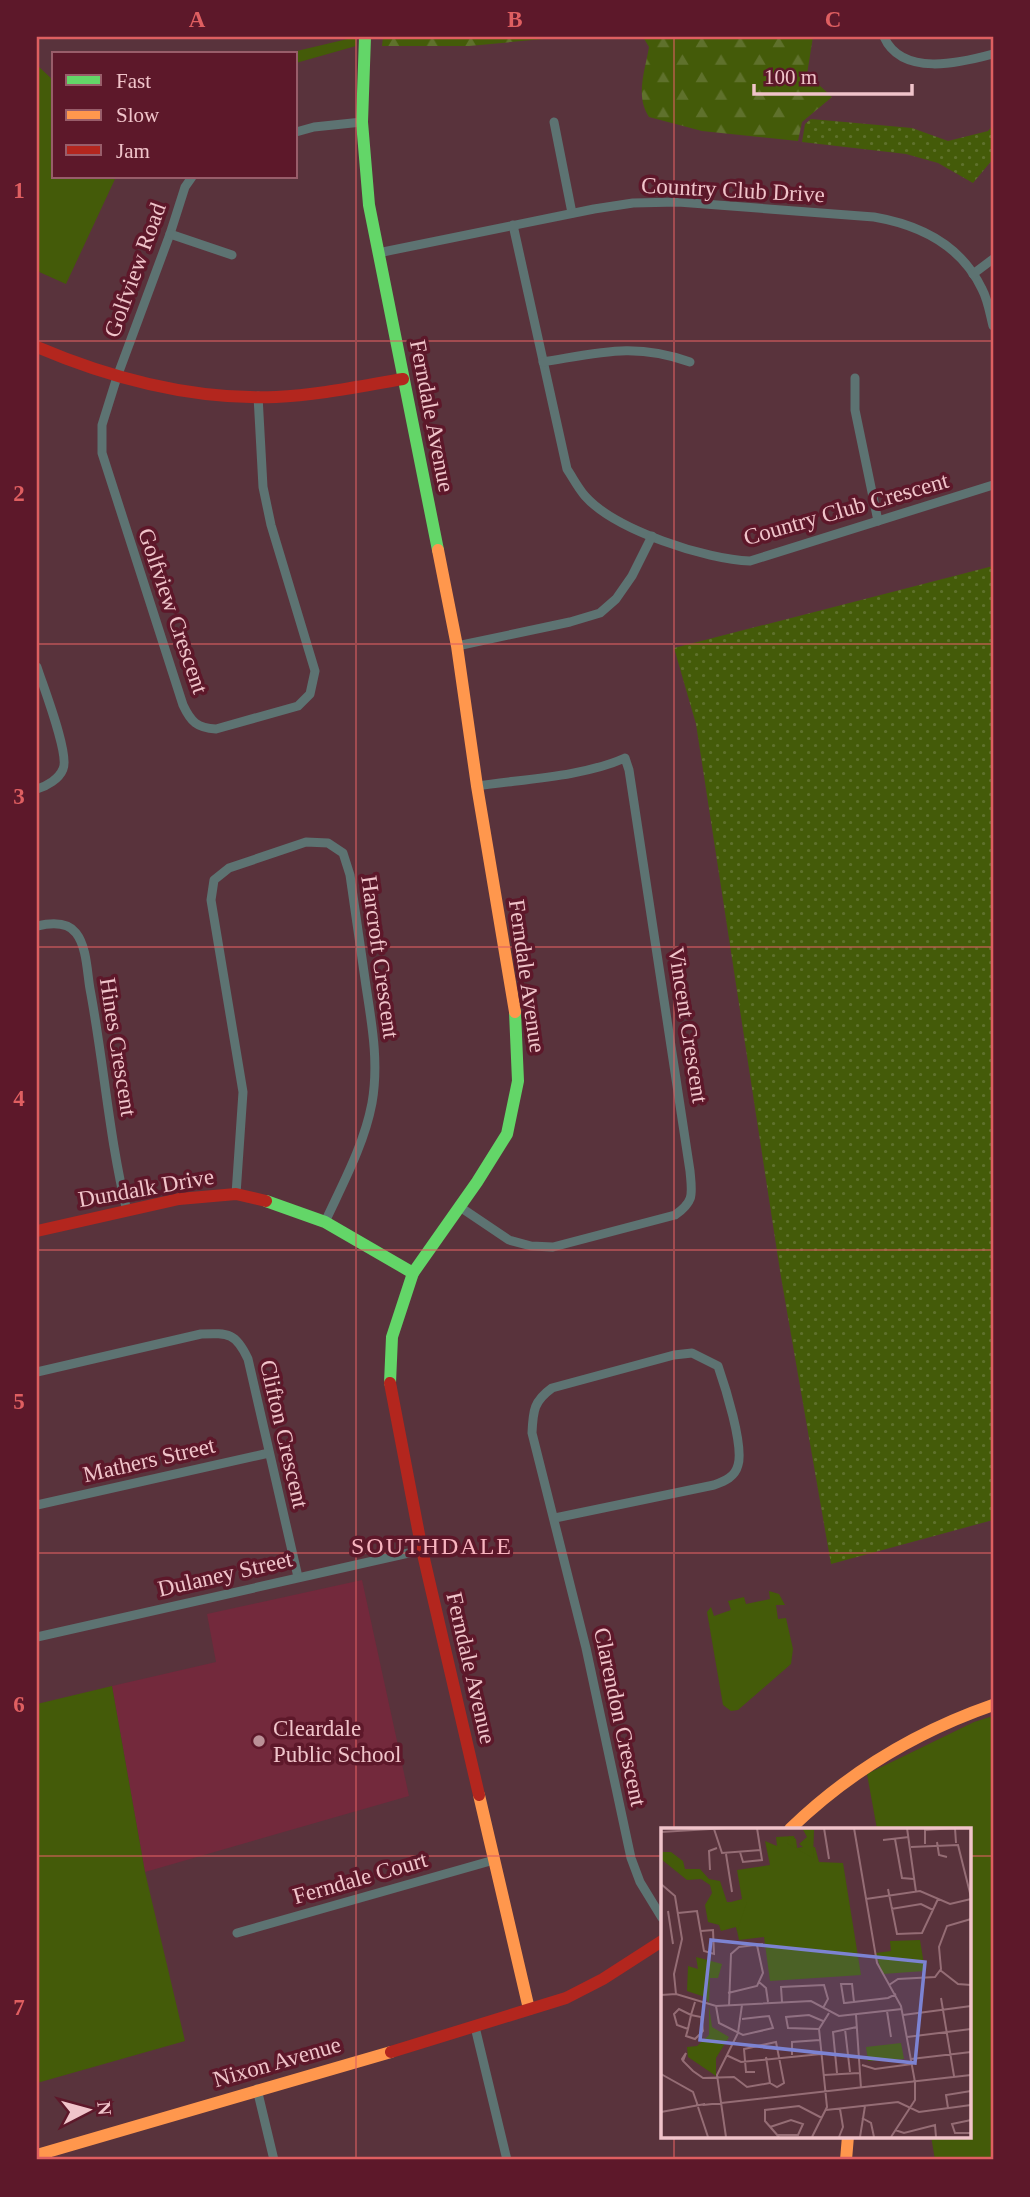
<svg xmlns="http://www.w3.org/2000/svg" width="1030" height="2197" viewBox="0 0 1030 2197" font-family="Georgia,serif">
<defs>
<pattern id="grass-dots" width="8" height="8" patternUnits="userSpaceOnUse" patternTransform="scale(1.75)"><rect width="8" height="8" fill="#445b09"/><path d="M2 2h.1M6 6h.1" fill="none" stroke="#5f712c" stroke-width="1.8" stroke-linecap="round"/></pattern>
<pattern id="forest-firs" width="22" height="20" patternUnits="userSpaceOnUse" patternTransform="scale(1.75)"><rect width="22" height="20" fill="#445b09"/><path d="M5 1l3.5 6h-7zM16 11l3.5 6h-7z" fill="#5f712c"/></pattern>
</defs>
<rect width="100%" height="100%" fill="#59333c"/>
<path fill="#73293c" d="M362,1580L409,1796L145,1872L112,1686L216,1662L207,1614Z"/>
<g fill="url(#grass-dots)">
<path d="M811,119L912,128L948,141L988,131L993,125V159L973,183L938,163L906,154L802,142L805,124Z"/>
<path d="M993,566V1520L831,1564L781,1277L696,724L674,648Z"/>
</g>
<g fill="url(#forest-firs)">
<path d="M383,37H565L469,46H382Z"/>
<path d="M643,37H813L807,74L832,97L802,122L798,141L702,131L649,117C635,96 645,71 649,47Z"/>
</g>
<g fill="#445b09">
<path d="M356,37V46L296,63V54H284Z"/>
<path d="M37,65L54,81V177H116L66,284L37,271Z"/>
<path d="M769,1591L779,1594L785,1605H776L778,1619L786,1618L793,1649L791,1664L738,1710L731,1711L723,1705L707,1612L711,1607L714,1616L731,1610L728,1601L744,1597L746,1604L770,1599Z"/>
<path d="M112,1686L145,1872L185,2041L37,2083V1704Z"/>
<path d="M993,1716V2160H935L931,2136H969V1829H877L867,1774L974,1722Z"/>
</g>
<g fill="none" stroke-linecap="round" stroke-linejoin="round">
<g stroke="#5d7372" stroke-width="9">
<path d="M884,37C902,77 960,63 993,54"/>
<path d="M554,122L572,213"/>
<path d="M296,132L314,127L362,122"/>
<path d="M192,177L185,187L170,234L117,377L102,425V453L183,705C191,722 197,728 216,729L298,706L310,694L315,671L271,525L263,487L258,396"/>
<path d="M513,225L567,469C573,478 578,488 585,496C615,530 707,560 750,561L993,485"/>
<path d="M170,234L232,255"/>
<path d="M378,253L594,209L633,203L678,202L874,217C921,225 961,245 982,289C988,300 990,314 993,326"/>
<path d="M973,274L993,259"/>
<path d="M543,362C599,353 634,342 690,362"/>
<path d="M855,378V410L878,521"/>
<path d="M457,646L570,622L600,613L616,599L632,576L652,536"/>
<path d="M37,667C43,686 70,755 63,769C59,779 47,786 37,789"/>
<path d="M37,926C50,923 67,921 76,933C87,947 87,972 90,989C104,1063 109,1138 127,1211"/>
<path d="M236,1194L243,1092L211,900L214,880L229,868L306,842L328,843L343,853L350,875C355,912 361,949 366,986C372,1025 379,1063 372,1103C364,1145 343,1183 325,1222"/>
<path d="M460,1207L509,1240L531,1246L553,1247L675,1215C695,1201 692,1194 690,1171L629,770L625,758C582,777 524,779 477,786"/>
<path d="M37,1372L201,1334C229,1333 236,1333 248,1359L298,1577"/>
<path d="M37,1505L269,1453"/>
<path d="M555,1518L714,1485C725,1481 735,1477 738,1465C744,1446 725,1386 718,1366L692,1353L674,1355L552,1388C534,1401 533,1410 532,1433L586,1648L631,1858L640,1882L662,1918"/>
<path d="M37,1637L422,1550"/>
<path d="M237,1933L494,1860"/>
<path d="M475,2027L507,2160"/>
<path d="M257,2089L274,2160"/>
</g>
<g stroke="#63d668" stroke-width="12">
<path d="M365,37L362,122L369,205L438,550"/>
<path d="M266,1201L325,1222L413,1273"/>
<path d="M390,1383L392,1337L413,1273L477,1182L507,1134L518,1081L515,1012"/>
</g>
<g stroke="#ff974d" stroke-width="12">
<path d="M438,550L457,646L477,786L515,1012"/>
<path d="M479,1795L529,2009"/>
<path d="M790,1829C849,1772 915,1732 993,1705"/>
<path d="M37,2155L391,2052"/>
<path d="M846,2160L848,2136"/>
</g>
<g stroke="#b3261e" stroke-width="12">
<path d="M37,347C112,379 194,400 276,397C319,395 361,386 403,379"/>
<path d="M37,1231L179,1199L236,1194L266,1201"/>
<path d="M390,1383L422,1550L479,1795"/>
<path d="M391,2052L566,1998L603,1979L662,1941"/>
</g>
</g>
<path fill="none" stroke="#df5f61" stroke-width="2" stroke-opacity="0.55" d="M356,37V2160M674,37V1829M37,341H993M37,644H993M37,947H993M37,1250H993M37,1553H993M37,1856H662M969,1856H993M674,2136V2160"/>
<circle fill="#bb9198" stroke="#5d182a" stroke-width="2.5" cx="259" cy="1741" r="7"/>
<g text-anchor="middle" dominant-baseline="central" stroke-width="7" stroke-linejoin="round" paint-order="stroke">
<g font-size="23" fill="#f0c4ca" stroke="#5d182a">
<text transform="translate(733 190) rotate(3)">Country Club Drive</text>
<text transform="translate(135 270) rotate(-70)">Golfview Road</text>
<text transform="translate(432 416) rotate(79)">Ferndale Avenue</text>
<text transform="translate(846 509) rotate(-16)">Country Club Crescent</text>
<text transform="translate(173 611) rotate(71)">Golfview Crescent</text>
<text transform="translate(380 957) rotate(82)">Harcroft Crescent</text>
<text transform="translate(527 976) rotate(82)">Ferndale Avenue</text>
<text transform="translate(688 1025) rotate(81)">Vincent Crescent</text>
<text transform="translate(118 1047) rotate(81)">Hines Crescent</text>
<text transform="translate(146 1188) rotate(-10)">Dundalk Drive</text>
<text transform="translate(284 1434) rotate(77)">Clifton Crescent</text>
<text transform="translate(149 1460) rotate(-13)">Mathers Street</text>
<text transform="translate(225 1574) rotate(-13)">Dulaney Street</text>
<text transform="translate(471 1668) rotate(77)">Ferndale Avenue</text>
<text transform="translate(620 1717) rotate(78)">Clarendon Crescent</text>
<text transform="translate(360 1878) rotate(-16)">Ferndale Court</text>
<text transform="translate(277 2062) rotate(-16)">Nixon Avenue</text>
</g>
<g font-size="23" fill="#f0c4ca" stroke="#5d182a" text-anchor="start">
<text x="273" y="1728">Cleardale<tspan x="273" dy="26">Public School</tspan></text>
</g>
<g font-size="24" letter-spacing="2" fill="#f8b4bf" stroke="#5d182a">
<text x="432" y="1546">SOUTHDALE</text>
</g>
</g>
<g transform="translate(661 1828)">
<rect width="310" height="310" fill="#59333c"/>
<path d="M133,8L136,20L154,19L158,34L182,35L200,147L109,153L103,109L78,112L70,74L81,71L76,42L109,37L104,13L116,18L115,9Z" fill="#445b09"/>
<path d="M141,0L153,2L152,30L126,15L128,8L135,11L136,20L142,19L138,16L146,9ZM0,24H10L22,33L24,41H39L48,51L59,53L66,74H86L76,103L75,99L60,103L58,97L47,94L44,77L51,65L49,57L40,51L26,52L0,31ZM35,129L61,136L57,150H49L48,175L44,169L26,163L27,138L37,141Z" fill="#445b09"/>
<path d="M259,112L264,143L221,146L215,125L230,123L229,113ZM48,178L51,199L68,209L55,230V248L27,229L26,219L36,218L48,207ZM240,215L243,231L207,233L205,219Z" fill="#445b09"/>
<path fill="none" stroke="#956d75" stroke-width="2" d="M163,0L168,31M193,0L216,135L240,178L254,254V272L230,309M246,0L255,64M53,1L61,25L100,22M0,4L66,0M234,11L241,50L253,51M222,12L248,9M276,14L278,27L286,29M264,16V2L294,0L295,15M250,19L297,17L310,69M79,24L82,34L101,32L96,0M65,26L71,64M49,42L48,23L56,20M0,56L14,68L21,111L13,146L15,166M227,61L236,106L261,105L277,71M205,71L259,63L289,76L310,71M230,81L260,76L272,82M7,83L12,116M17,85L36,83L43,123L53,126L52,102L40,103M279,142L297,156L310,157M98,154L105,160L107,174M228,157L237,151L274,149L280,141L278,119L286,98L310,91M67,165L96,158L102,145L96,117M0,167L15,166L55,178L150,173L178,188L241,181M280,170L293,248M121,174L120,159L163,157L167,171L162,180M193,174L191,156H180L183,175H184L227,170L235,166M55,178L58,195L82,207L112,200L108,188L81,191M68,178L70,126L78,119L102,116M226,183L230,209M195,187L200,260M242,187L310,178M27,201L16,197L13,186L18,181L30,187L40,189L42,203L34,211L25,208L27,201L30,187L34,174M158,201L127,200L125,189L148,187L162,193M184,201L189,244M246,209L310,201M65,227L80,234L160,226M131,227V214L159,212M250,231L310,224M22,233L25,225L21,231L22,233L32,243L42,250L73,249L86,259L109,255L105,229M201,237L214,241L251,236M94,244H85L83,221L115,214L123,255L116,259L109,255M176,245L172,204L196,199M0,246L32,264L37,278M163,247L198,245M42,277L310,247M37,279L47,309M287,280L285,267L310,263M165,282L237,274L258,284L310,277M0,284L44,276M201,290L210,295L213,309M310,292L291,296L294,305H310M109,299L130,292L142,296L137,307H117M234,302L243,305L274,297L275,309M65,309L56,247L77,205L81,177M118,309L104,293V282L138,278L161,290M151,309L166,279L158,201L168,185M178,309L182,299L179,281M199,309L204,278"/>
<path fill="#7c83d2" fill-opacity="0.15" stroke="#7c83d2" stroke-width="3.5" d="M50,112L264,134L254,235L39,212Z"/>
<rect width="310" height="310" fill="none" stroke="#f0c4ca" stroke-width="3.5"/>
</g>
<rect width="1030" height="2197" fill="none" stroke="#5d182a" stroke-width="77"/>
<rect x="52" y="52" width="245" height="126" fill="#5d182a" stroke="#985d6a" stroke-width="2"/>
<rect x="66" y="75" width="35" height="10" fill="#63d668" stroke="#985d6a" stroke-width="2"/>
<text x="116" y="88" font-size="21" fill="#f0c4ca">Fast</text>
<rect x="66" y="110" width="35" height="10" fill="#ff974d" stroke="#985d6a" stroke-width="2"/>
<text x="116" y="122" font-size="21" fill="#f0c4ca">Slow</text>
<rect x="66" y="145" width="35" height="10" fill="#b3261e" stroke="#985d6a" stroke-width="2"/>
<text x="116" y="158" font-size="21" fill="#f0c4ca">Jam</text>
<g transform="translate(88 2110) rotate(84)" stroke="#5d182a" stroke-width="5" paint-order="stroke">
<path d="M0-5L12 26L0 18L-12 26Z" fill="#f0c4ca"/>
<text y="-10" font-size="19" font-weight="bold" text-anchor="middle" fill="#f0c4ca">N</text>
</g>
<path d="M754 84v10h158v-10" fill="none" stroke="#f0c4ca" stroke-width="3.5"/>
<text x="764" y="84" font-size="21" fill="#f0c4ca" stroke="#5d182a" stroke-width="5" paint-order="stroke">100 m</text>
<rect x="38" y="38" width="954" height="2120" fill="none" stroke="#df5f61" stroke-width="2.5"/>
<g font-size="23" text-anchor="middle" font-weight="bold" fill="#df5f61">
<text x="197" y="27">A</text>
<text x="515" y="27">B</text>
<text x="833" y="27">C</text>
<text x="19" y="198">1</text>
<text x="19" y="501">2</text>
<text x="19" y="804">3</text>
<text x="19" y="1106">4</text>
<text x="19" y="1409">5</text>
<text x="19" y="1712">6</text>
<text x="19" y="2015">7</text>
</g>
</svg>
